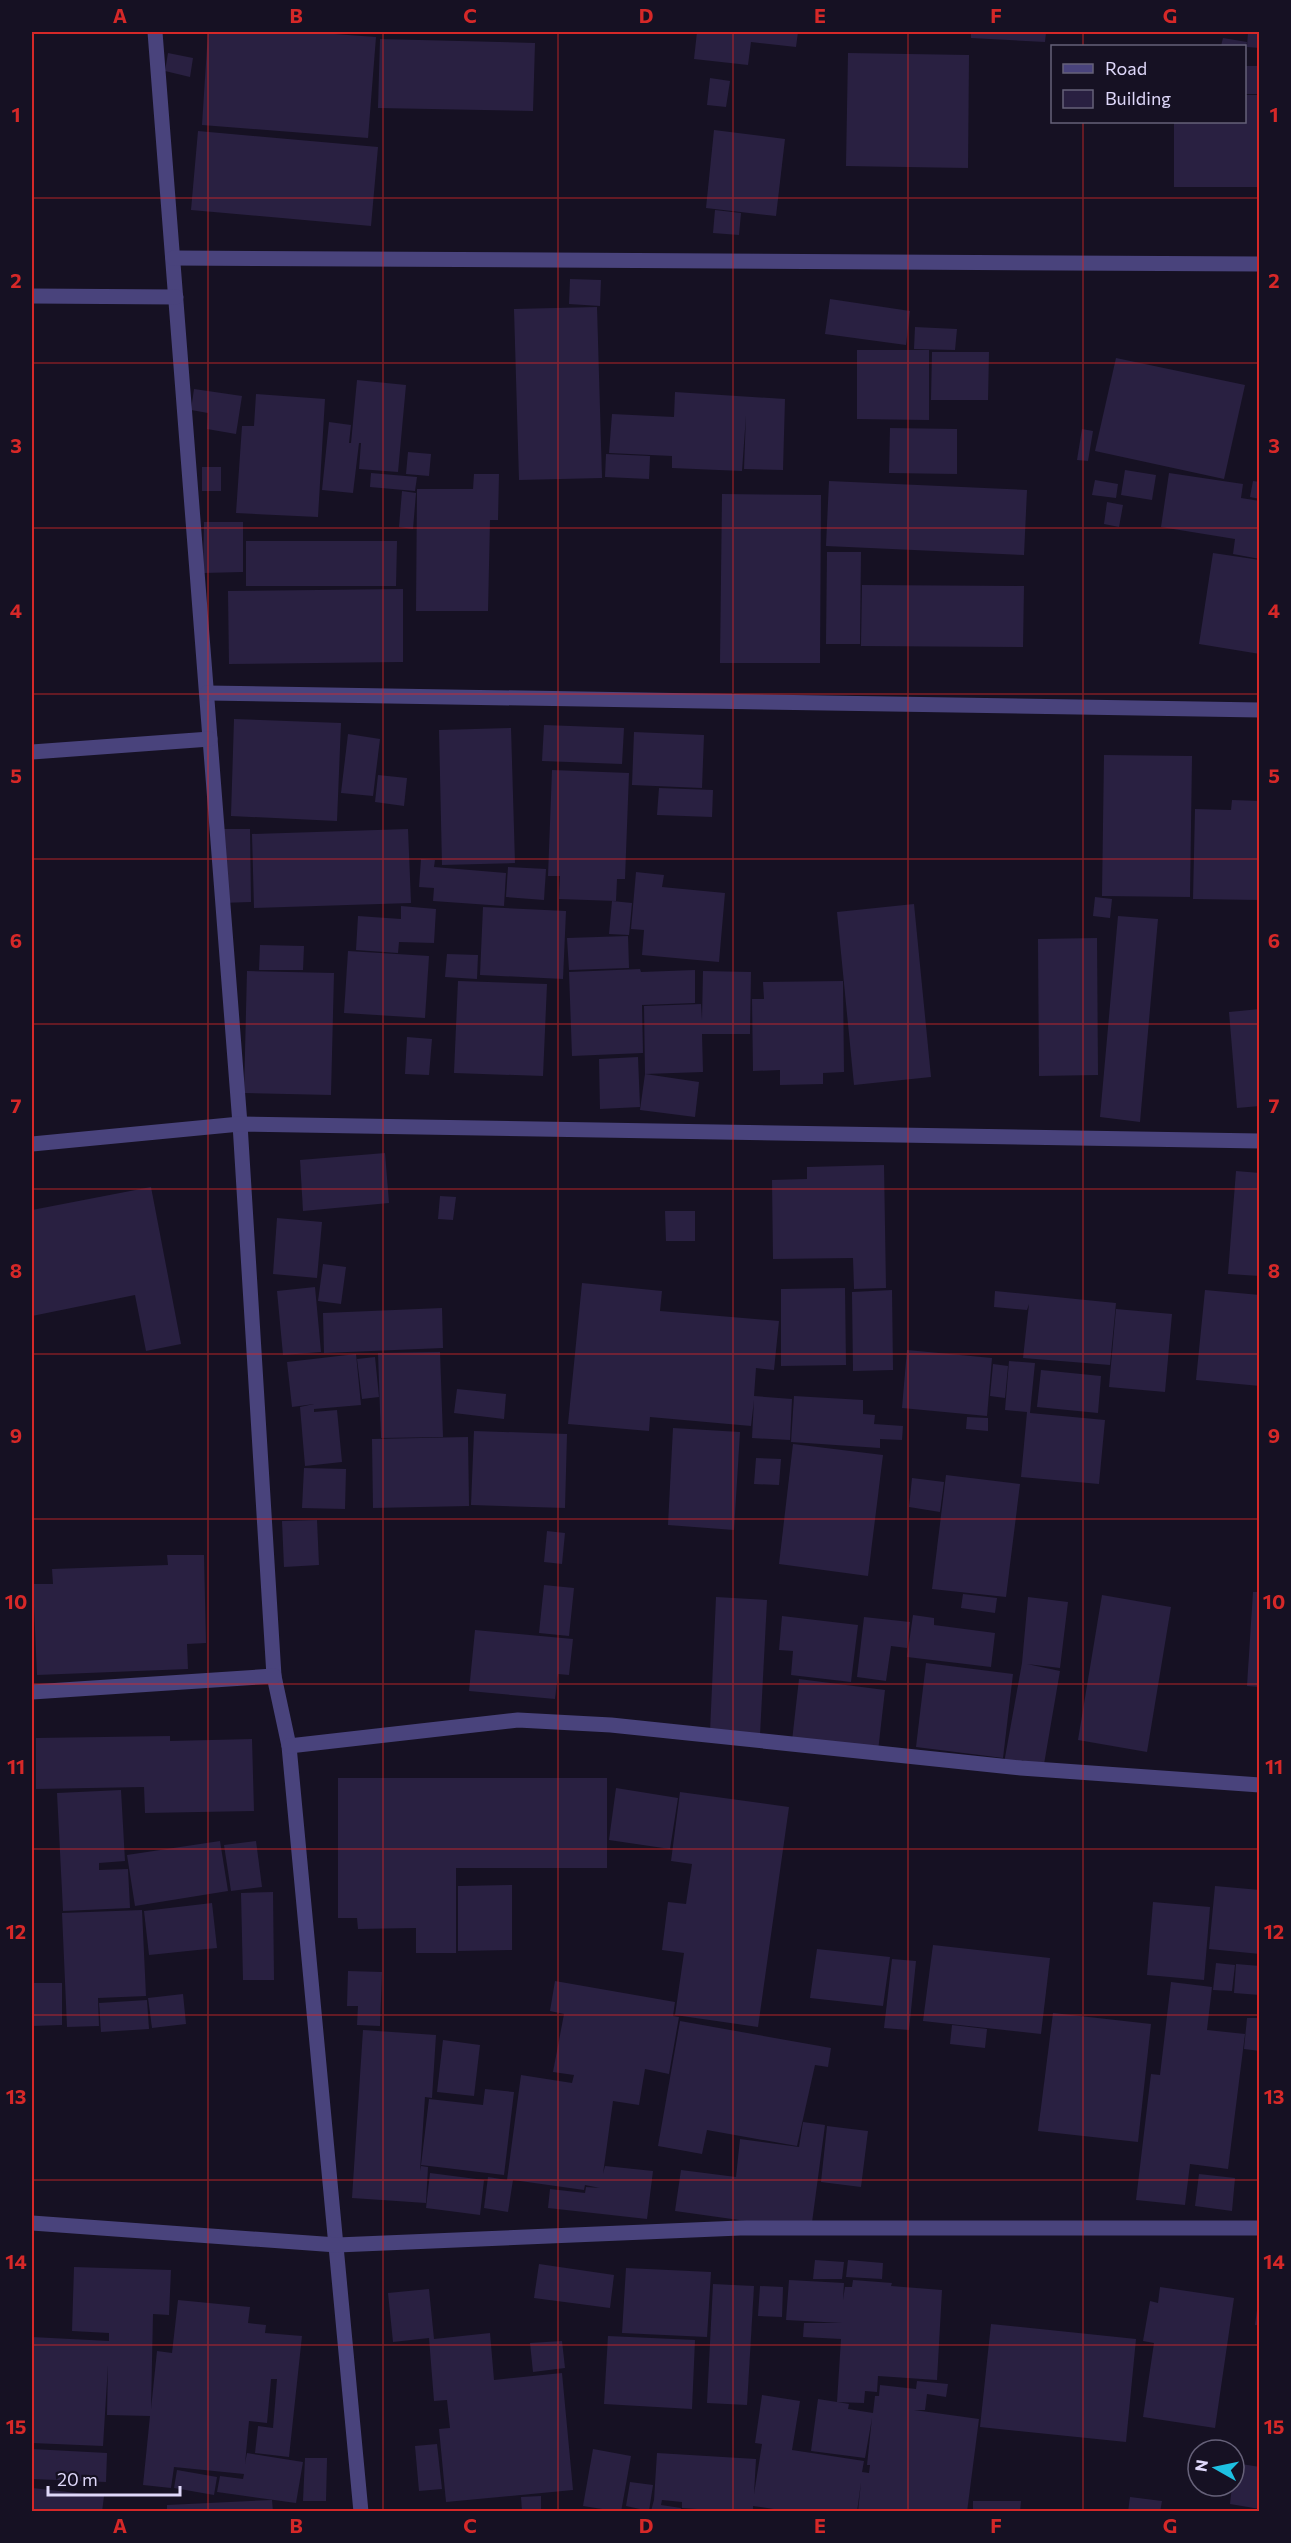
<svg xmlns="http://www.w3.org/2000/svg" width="1291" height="2543" viewBox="0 0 1291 2543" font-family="Commissioner,sans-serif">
<rect width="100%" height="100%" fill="#161123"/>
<g fill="#292041">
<path d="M208,32H307L376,37L368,138L202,125Z"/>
<path d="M697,32H798L796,47L751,42L748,65L694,59Z"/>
<path d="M971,32H1046L1045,42L971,38Z"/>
<path d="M1248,32H1260V48L1247,47Z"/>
<path d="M1223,38L1247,42L1246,46H1221Z"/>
<path d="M380,39L535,43L533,111L378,108Z"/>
<path d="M168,53L193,58L190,77L165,71Z"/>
<path d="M848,53L969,55L968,168L846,166Z"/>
<rect x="1244" y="66" width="16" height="28"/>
<path d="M710,78L730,81L726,107L707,105Z"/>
<path d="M1244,95H1260V187H1174V122H1244Z"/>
<path d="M714,130L785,139L776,216L706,208Z"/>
<path d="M198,131L378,147L371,226L191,210Z"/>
<path d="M715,210L741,213L739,235L713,233Z"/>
<path d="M570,279L601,280L600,306L569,304Z"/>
<path d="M830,299L910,311L906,345L825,334Z"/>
<path d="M597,307L602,478L519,480L514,309Z"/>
<path d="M915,327L957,329L955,350L914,349Z"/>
<path d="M857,350H929V420L857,419Z"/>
<path d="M932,352H989L988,400H931Z"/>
<path d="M1116,358L1245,385L1224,479L1095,451Z"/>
<path d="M357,380L406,385L398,472L359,469L361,443H359L353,493L322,490L329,422L351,425L349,443H351Z"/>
<path d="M194,389L242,396L236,434L207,429L208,413L191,410Z"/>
<path d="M675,392L785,399L783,470L744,469L746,415L742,471L672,468V456L609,453L612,414L674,417Z"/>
<path d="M256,394L325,399L318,517L236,513L242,426H254Z"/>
<path d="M890,428L957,429V474L889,473Z"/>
<path d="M1082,429L1093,431L1088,461L1077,460Z"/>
<path d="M408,452L431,454L429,476L406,474Z"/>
<path d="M606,454L650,456L649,479L605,477Z"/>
<rect x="202" y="467" width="19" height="24"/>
<path d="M1125,470L1156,475L1152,500L1121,495Z"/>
<path d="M371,473L417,477L415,491L370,487Z"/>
<path d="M1169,473L1243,484L1241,498L1260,501V559L1233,554L1235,539L1161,527Z"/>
<path d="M474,474H499L498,520H490L488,611H416L417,489H473Z"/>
<path d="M1095,480L1118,484L1116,498L1092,495Z"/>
<path d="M829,481L1027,490L1024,555L826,546Z"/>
<path d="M1253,481L1260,482V499L1250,497Z"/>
<path d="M402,491L416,493L413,529L399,527Z"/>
<path d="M722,494L821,495L820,663H720Z"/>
<path d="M1107,502L1123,505L1119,527L1104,524Z"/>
<path d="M204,522H243V572L203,573Z"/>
<path d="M246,541H397L396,586H246Z"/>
<path d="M827,552H861L860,644H826Z"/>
<path d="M1213,553L1260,560V654L1199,644Z"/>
<path d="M862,585L1024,586L1023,647L861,646Z"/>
<path d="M403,589V662L229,664L228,591Z"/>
<path d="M234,719L341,723L337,821L231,816Z"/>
<path d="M544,725L624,728L622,764L542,761Z"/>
<path d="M511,728L515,863L442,865L439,730Z"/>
<path d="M634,732L704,735L702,788L632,785Z"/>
<path d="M348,734L380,739L373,796L341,793Z"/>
<path d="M1104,755L1192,756L1190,897L1102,896Z"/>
<path d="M552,770L629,773L625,879H617L616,901L559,899L560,876H548Z"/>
<path d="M378,775L407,778L404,806L375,802Z"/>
<path d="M659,788L713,790L712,817L657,815Z"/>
<path d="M1232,800L1260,801V900L1193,899L1195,809L1231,810Z"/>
<path d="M219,829H250L251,902L220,903Z"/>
<path d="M408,829L411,903L254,908L252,834Z"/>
<path d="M421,859L435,860L434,867L506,873L504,906L433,901L434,888L419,887Z"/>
<path d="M508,867L546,869L544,900L506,897Z"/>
<path d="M636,872L664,875L662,887L725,893L719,962L642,955L644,930L631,929Z"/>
<path d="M1095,897L1112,899L1110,918L1093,916Z"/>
<path d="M612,901L632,903L629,935L609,934Z"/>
<path d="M914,904L931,1077L854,1085L837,912Z"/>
<path d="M401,906L436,909L434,943L399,942L398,953L356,950L358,916L401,919Z"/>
<path d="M483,907L566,911L563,979L480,975Z"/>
<path d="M1118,916L1158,919L1140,1122L1100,1117Z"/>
<path d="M628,936L629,968L569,970L567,938Z"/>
<path d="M1097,938L1098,1075L1039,1076L1038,939Z"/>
<path d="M260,945L304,946L303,970H259Z"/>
<path d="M348,951L429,956L425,1018L344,1013Z"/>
<path d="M447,954L478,955L477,979L445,977Z"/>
<path d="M640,969L641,972L695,970V1003L642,1005L643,1053L572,1056L569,972Z"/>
<path d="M247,971L334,973L331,1095L244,1093Z"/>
<path d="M703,971L751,972L750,1034H702L703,1072L645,1074L644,1006L701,1004L702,1020Z"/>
<path d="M458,981L547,984L543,1076L454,1073Z"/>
<path d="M843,981L844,1072L823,1073V1084L780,1085V1070L753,1071L752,999H764L763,982Z"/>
<path d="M1260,1009V1106L1237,1108L1229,1012Z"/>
<path d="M407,1037L432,1039L429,1075L405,1074Z"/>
<path d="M638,1057L640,1107L600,1109L599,1059Z"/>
<path d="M645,1074L699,1082L695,1117L640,1110Z"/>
<path d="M385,1153L389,1203L303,1211L300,1160Z"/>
<path d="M884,1165L886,1288L854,1289L853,1258L773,1259L772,1180L807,1179V1167Z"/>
<path d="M1236,1171L1260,1173V1276L1228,1274Z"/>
<path d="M151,1187L181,1344L146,1351L135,1295L32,1316V1210Z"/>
<path d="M440,1196L456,1197L453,1220L438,1219Z"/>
<path d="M665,1211H695V1241H666Z"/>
<path d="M277,1218L322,1222L317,1278L273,1274Z"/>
<path d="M323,1264L346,1267L341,1304L318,1301Z"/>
<path d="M582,1283L662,1291L660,1311L779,1321L774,1370L756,1368L754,1396L792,1399L790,1440L752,1438L754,1400L751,1426L650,1417L649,1431L568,1424Z"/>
<path d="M315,1287L321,1352L283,1355L277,1291Z"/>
<path d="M845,1288L846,1365L781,1366V1289Z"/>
<path d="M892,1290L893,1370L853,1371L852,1292Z"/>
<path d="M1205,1290L1260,1295V1386L1196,1380Z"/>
<path d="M995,1291L1116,1303L1110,1365L1023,1358L1029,1304L1027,1310L994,1307Z"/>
<path d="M442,1308L443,1348L324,1353L323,1313Z"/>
<path d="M1116,1309L1172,1314L1165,1392L1109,1387Z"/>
<path d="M907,1350L992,1358L987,1416L902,1408Z"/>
<path d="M440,1352L443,1437L381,1438L378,1353Z"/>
<path d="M356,1354L361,1405L314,1409V1412L337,1410L342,1462L305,1466L300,1407L314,1404L292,1407L287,1362Z"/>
<path d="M375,1357L379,1397L362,1399L357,1359Z"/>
<path d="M1009,1361L1035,1363L1030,1413L1105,1420L1099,1484L1021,1477L1027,1412L1005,1410Z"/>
<path d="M993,1364L1008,1366L1005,1398L990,1396Z"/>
<path d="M1041,1370L1101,1376L1098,1413L1037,1407Z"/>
<path d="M457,1389L506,1394L504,1419L454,1413Z"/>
<path d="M794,1396L863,1400V1414L875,1415L874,1424L903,1426L902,1440L880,1439V1448L791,1442Z"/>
<path d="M967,1417L988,1418V1431L966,1429Z"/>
<path d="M673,1428L740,1432L734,1530L668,1525Z"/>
<path d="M474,1431L567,1434L565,1508L471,1505Z"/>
<path d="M468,1437L469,1506L373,1508L372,1439Z"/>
<path d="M793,1444L883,1455L868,1576L779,1564Z"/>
<path d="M756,1458L781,1459L779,1485L754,1484Z"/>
<path d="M304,1468L346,1469L345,1509L302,1508Z"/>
<path d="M946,1475L1020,1484L1006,1597L932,1589Z"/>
<path d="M912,1478L944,1482L940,1512L909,1507Z"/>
<path d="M317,1520L319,1565L284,1567L282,1521Z"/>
<path d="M547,1531L565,1533L562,1564L544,1562Z"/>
<path d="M167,1555H204L206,1643L187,1644L188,1669L37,1675L33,1584H53L52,1569L168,1565Z"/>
<path d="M544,1585L574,1588L569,1636L539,1633Z"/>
<path d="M1253,1592H1260V1687L1247,1686Z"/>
<path d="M963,1594L997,1598L995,1613L961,1608Z"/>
<path d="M1102,1595L1171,1607L1147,1752L1078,1740Z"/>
<path d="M716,1597L767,1600L760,1735L710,1732Z"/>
<path d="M1028,1597L1068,1602L1060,1668L1027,1664L1060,1671L1043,1770L1004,1763L1022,1663Z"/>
<path d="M913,1615L934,1618V1625L995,1633L991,1667L907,1657Z"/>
<path d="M782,1616L858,1625L851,1682L791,1675L793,1651L779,1650Z"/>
<path d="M864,1617L910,1622L907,1648L891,1646L886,1681L857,1677Z"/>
<path d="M475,1630L573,1639L569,1675L558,1674L555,1699L469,1691Z"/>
<path d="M926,1663L1013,1674L1003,1758L916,1747Z"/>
<path d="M799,1679L885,1690L878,1751L792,1741Z"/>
<path d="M170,1736V1741L252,1739L254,1811L145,1813L144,1787L36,1789V1738Z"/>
<path d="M338,1778H607V1868H456V1953H416V1928L358,1929L357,1918H338Z"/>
<path d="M616,1788L678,1798L670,1849L609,1840Z"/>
<path d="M121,1790L125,1861L99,1863V1870L128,1869L130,1908L63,1911L57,1793Z"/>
<path d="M680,1792L789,1807L758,2027L675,2015L684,1953L662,1950L668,1902L686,1904L692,1864L671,1861Z"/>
<path d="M220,1841L228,1891L135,1906L127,1855Z"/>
<path d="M256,1841L262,1887L231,1891L224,1845Z"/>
<path d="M512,1885V1950L458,1951V1886Z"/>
<path d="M1215,1886L1260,1890V1954L1209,1949Z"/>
<path d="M273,1892L274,1980H243L241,1893Z"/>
<path d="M1153,1902L1210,1907L1204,1980L1147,1975Z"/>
<path d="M212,1903L217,1948L149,1955L144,1911Z"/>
<path d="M142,1910L146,1996L98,1998L99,2026L67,2027L62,1913Z"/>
<path d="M933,1945L1050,1958L1041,2034L923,2021Z"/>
<path d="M817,1949L890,1957L883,2006L810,1998Z"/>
<path d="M892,1959L916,1961L909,2030L884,2028Z"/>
<path d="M1216,1963L1235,1965L1232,1991L1213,1990Z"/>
<path d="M1236,1964L1260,1966V1995L1234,1993Z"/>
<path d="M348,1971L382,1972L380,2026L357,2025L358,2006H347Z"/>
<path d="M555,1981L675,2002L673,2016L679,2017L669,2074L645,2069L639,2105L613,2101L603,2174L605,2166L653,2171L647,2219L548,2208L550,2189L585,2193L586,2187L600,2188L585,2185L584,2190L513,2180L508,2212L484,2208L488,2177L507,2180L521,2075L572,2083L574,2075L553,2072L564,2014L550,2011Z"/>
<path d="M1171,1982L1212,1987L1207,2030L1245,2034L1228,2169L1190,2164L1185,2205L1136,2200L1151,2074L1160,2075Z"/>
<path d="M32,1983H62V2025L32,2026Z"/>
<path d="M183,1994L186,2024L152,2028L148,1998Z"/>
<path d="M147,2000L149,2029L101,2032L99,2003Z"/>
<path d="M1053,2013L1151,2024L1138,2142L1038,2131Z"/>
<path d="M1247,2018H1260V2051L1244,2049Z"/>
<path d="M680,2021L831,2048L828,2067L815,2065L797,2146L707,2130L702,2154L658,2146Z"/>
<path d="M952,2025L987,2029L985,2048L950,2044Z"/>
<path d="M363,2030L436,2035L432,2098L425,2097L420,2171L421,2166L428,2167L426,2203L352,2198Z"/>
<path d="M443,2040L480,2045L474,2096L437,2092Z"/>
<path d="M485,2089L514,2092L504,2175L421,2165L429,2099L483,2105Z"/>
<path d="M803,2122L825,2125L811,2230L675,2211L681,2170L736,2177L740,2139L799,2147Z"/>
<path d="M827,2126L868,2131L861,2187L821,2182Z"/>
<path d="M430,2173L484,2180L480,2215L426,2208Z"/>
<path d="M1199,2174L1235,2178L1232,2211L1195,2206Z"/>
<path d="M815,2260L844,2262L842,2279H813Z"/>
<path d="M848,2260L883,2263L882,2279L846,2277Z"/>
<path d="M539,2264L614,2275L610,2308L534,2298Z"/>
<path d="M74,2267L171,2270L169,2315L153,2314L151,2409L157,2351L172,2353L178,2300L250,2307L248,2323L266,2325L265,2333L302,2336L289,2457L255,2453L258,2426L273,2428L277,2379H271L267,2423L249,2421L245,2464L247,2453L303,2462L296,2503L217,2492L220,2476L243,2479L244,2474L174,2467L171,2488L143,2485L150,2416L107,2415L108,2365L103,2446L32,2443V2337L109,2341V2333L72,2331Z"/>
<path d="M626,2268L711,2272L707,2337L622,2333Z"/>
<path d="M789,2280L844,2283L843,2300L845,2287H852L853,2280L892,2283L891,2286L942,2290L937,2380L878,2376L877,2392L865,2391L864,2403L837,2402L849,2404L848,2409L873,2413L875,2396H879L880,2385L916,2389L917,2381L948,2384L946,2397L927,2394L925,2410H914L979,2419L967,2512H858L861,2482L857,2512H794L753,2506V2512H741L682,2508V2502L662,2500L661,2505L681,2508L680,2512L651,2511L654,2500L657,2453L756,2459L754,2494L762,2444L755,2443L762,2395L800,2401L792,2450L864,2461L862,2472L869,2473L870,2465H867L872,2418L865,2458L811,2451L818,2399L837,2402L841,2339L803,2337L804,2323H842L786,2320Z"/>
<path d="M713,2284L754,2286L747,2405L707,2403Z"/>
<path d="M760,2286L783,2287L782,2317L758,2316Z"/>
<path d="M1160,2287L1234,2298L1215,2428L1143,2417L1154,2343L1143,2341L1150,2301L1158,2303Z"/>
<path d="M429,2289L434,2339L490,2333L494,2380L562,2373L573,2490L446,2502L439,2429L450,2428L447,2400L434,2401L429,2338L393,2342L388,2293Z"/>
<path d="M1258,2303H1260V2325H1255Z"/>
<path d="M991,2324L1136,2339L1126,2442L980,2427Z"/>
<path d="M608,2336L695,2340L692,2409L604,2404Z"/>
<path d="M562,2341L565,2368L533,2372L530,2343Z"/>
<path d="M437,2444L442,2489L419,2491L415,2446Z"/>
<path d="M32,2449L107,2453L106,2482L32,2479Z"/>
<path d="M593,2449L631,2456L621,2512L583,2506Z"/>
<path d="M305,2458H327L326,2501H303Z"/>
<path d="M1235,2463L1260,2467V2509L1230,2504L1232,2486H1234Z"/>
<path d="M177,2470L217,2477L214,2495L174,2488Z"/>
<path d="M630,2482L653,2485L649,2511L626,2506Z"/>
<path d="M32,2488L104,2496L102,2512H32Z"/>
<path d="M541,2496V2509L522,2511L521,2497Z"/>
<path d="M1130,2497L1162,2501L1160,2512H1128Z"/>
<path d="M272,2500L273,2512H167V2505Z"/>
<path d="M973,2501H1021L1020,2512H973Z"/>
</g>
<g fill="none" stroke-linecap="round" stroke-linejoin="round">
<g stroke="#49437c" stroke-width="15">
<path d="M155,32L240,1124L274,1676L289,1746L361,2512"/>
<path d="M173,258L1260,264"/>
<path d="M32,296L176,297"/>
<path d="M207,693L1260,710"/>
<path d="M32,752L210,739"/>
<path d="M32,1144L240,1124L1260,1141"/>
<path d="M32,1692L274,1676"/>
<path d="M289,1746L518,1720L611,1725L1021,1768L1260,1785"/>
<path d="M32,2223L337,2245L740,2228H1260"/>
</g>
</g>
<path fill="none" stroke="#d62828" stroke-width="1.5" stroke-opacity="0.55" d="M208,32V2512M383,32V2512M558,32V2512M733,32V2512M908,32V2512M1083,32V46M1083,122V2512M32,198H1260M32,363H1260M32,528H1260M32,694H1260M32,859H1260M32,1024H1260M32,1189H1260M32,1354H1260M32,1519H1260M32,1684H1260M32,1849H1260M32,2015H1260M32,2180H1260M32,2345H1260"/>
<rect width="1291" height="2543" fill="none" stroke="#161123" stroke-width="66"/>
<rect x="1051" y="45" width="195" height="78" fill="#161123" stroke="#666179" stroke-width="1.5"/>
<rect x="1063" y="64" width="30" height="9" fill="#49437c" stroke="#666179" stroke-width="1.5"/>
<text x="1105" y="75" font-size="18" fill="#dfd8fa">Road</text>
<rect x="1063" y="90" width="30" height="18" fill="#292041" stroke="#666179" stroke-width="1.5"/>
<text x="1105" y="105" font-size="18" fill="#dfd8fa">Building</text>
<g transform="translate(1216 2468) rotate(279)"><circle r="28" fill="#161123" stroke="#666179" stroke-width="1.5"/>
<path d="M0-4.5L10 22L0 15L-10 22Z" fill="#1ec0e1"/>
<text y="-9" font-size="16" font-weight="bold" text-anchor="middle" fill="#dfd8fa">N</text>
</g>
<path d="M48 2486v9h132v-9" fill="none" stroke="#dfd8fa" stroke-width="3"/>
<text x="57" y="2486" font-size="18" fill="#dfd8fa" stroke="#161123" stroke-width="4.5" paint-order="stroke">20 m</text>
<rect x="33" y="33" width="1225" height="2477" fill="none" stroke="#d62828" stroke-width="2"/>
<g font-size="20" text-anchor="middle" font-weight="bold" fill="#d62828">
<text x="120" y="23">A</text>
<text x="296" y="23">B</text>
<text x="470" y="23">C</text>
<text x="646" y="23">D</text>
<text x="820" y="23">E</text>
<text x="996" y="23">F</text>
<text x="1170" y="23">G</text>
<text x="16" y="122">1</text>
<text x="1274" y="122">1</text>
<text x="16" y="288">2</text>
<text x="1274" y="288">2</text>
<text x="16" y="453">3</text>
<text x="1274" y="453">3</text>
<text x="16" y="618">4</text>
<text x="1274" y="618">4</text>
<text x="16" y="783">5</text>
<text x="1274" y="783">5</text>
<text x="16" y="948">6</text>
<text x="1274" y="948">6</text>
<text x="16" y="1113">7</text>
<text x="1274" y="1113">7</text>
<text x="16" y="1278">8</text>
<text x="1274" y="1278">8</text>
<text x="16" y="1443">9</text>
<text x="1274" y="1443">9</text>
<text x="16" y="1609">10</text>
<text x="1274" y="1609">10</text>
<text x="16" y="1774">11</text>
<text x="1274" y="1774">11</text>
<text x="16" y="1939">12</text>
<text x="1274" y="1939">12</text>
<text x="16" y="2104">13</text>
<text x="1274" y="2104">13</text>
<text x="16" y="2269">14</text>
<text x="1274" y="2269">14</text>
<text x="16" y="2434">15</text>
<text x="1274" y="2434">15</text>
<text x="120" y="2533">A</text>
<text x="296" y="2533">B</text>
<text x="470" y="2533">C</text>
<text x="646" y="2533">D</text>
<text x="820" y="2533">E</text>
<text x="996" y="2533">F</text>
<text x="1170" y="2533">G</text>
</g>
</svg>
